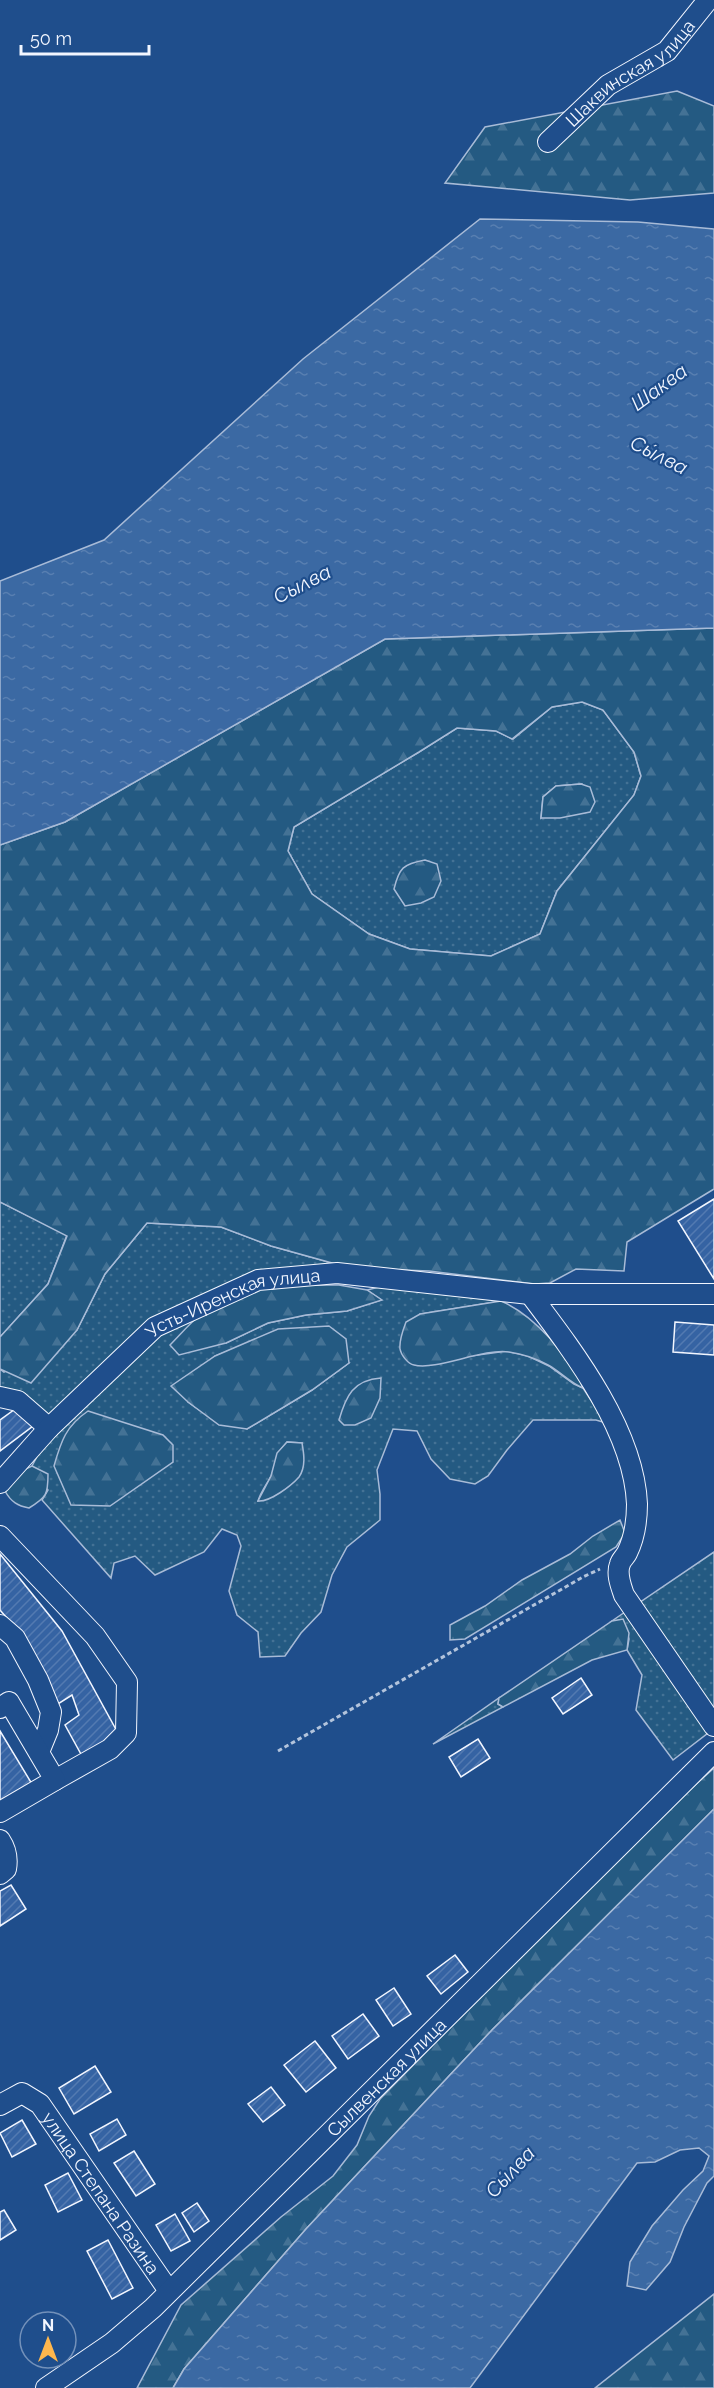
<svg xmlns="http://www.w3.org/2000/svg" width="714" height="2388" viewBox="0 0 714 2388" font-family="Raleway,sans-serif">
<defs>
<pattern id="grass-dots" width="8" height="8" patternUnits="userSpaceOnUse" patternTransform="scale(1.5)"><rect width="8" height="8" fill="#245a82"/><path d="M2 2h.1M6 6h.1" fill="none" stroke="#447295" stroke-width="1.8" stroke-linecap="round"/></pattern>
<pattern id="forest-firs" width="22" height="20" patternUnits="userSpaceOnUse" patternTransform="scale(1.5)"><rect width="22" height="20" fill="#245a82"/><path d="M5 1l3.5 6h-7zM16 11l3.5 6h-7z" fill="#447295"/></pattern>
<pattern id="water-ripples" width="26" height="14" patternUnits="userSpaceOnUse" patternTransform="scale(1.5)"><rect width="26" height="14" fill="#3b69a3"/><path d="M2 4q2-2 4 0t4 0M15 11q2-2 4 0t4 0" fill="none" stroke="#587fb1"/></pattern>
<pattern id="building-hatch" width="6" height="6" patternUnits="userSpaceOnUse" patternTransform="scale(1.5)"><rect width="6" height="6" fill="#3563a3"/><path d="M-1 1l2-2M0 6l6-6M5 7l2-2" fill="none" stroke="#537ab1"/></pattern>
</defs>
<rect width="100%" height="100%" fill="#1f4e8c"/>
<g fill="url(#grass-dots)" stroke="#a8bbd7" stroke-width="1.5" fill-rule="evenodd">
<path d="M582,702L603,710L634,752L641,776L634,795L557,891L540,934L491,956L410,949L369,934L312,894L288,851L294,827L419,752L457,728L496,731L513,739L552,707ZM581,784L541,818L543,797L556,786Z"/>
<path d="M0,1202L67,1235L48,1284L0,1337Z"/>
<path d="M147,1223L221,1227L271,1246L350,1268L262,1274L206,1293L141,1331L90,1376L45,1419L0,1392V1369L4,1372L77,1330L105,1274Z"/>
<path d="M379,1287L501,1301L420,1314L430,1365L463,1357L507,1351L528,1356L549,1366L574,1384L583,1388L606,1423L596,1420H533L507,1450L488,1476L475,1484L450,1479L431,1459L417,1431L393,1429L377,1470L380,1494V1520L347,1547L332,1575L321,1612L301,1633L285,1656L260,1657L258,1632L237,1615L229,1591L241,1546L237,1535L222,1529L204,1552L155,1575L135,1556L114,1563L111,1578L42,1500L48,1490L32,1466L52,1429L157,1336L201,1314L226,1343L268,1323L306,1315L347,1311L381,1300L367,1290ZM251,1342L349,1363L312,1390L247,1429L201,1411L188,1402L215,1356ZM287,1442L302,1443C291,1473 293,1493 258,1501C261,1491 268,1483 272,1474C277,1459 276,1454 287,1442Z"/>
<path d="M714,1552V1716L636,1605Z"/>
<path d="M628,1610L708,1733L673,1760L636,1710L642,1675L627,1650L629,1639L623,1620L612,1621Z"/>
<path d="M499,1698L498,1704L503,1707L433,1744Z"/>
</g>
<g fill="url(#forest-firs)" stroke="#a8bbd7" stroke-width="1.5" fill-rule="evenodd">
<path d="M677,91L714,106V193L630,200L445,183L485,127Z"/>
<path d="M714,628V1189L627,1242L624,1271L576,1269L550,1283L535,1284L429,1271L350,1268L271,1246L221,1227L147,1223L105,1274L77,1330L31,1383L0,1369V1337L48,1284L67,1236L0,1202V845L65,822L385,639ZM582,702L603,710L634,752L641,776L634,795L557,891L540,934L491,956L410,949L369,934L312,894L288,851L294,827L419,752L457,728L496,731L512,739L552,707Z"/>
<path d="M581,784L590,787L595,802L590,812L560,818H541L543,797L556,786Z"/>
<path d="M425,860L437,864L441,881L434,897L421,903L405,906L394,889C399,868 403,864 425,860Z"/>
<path d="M339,1285L367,1290L382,1300L347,1311L306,1315L268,1323L226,1343L179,1355L170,1345C180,1335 189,1324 200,1315C239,1283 292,1285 339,1285Z"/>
<path d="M501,1301C532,1314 571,1356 583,1388C570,1383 561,1372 548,1365C537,1359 523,1354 509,1352C483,1348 436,1371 414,1365C408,1364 401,1355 400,1349C399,1340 403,1330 406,1322L420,1314Z"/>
<path d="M329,1326L346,1339L349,1363L312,1390L247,1429L219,1425L188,1402L171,1386L215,1356L278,1329Z"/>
<path d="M381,1378L380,1398L371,1418L355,1425H344L339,1420C346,1396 353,1380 381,1378Z"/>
<path d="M88,1411L163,1435L173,1445V1462L110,1506L71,1505L54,1466C61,1441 66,1426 88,1411Z"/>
<path d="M287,1442L302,1443C304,1454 306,1467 299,1477C291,1486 270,1502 258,1501L271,1476L277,1453Z"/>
<path d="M32,1466L48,1474C48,1494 47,1497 29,1508C18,1506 11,1502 5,1491L19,1472Z"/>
<path d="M620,1520L625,1533L616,1547L465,1639L450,1640V1625L485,1606L522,1580L570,1554L593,1536Z"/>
<path d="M623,1619L629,1633L627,1650L592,1660L503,1707L498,1704L499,1698L612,1621Z"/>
<path d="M714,1768V1809L492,2030L306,2229L184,2369L173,2388H137L181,2305L281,2217L333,2176L357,2145L369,2116L380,2099L638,1836Z"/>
<path d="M714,2294V2388H595Z"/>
</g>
<g fill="url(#water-ripples)" stroke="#a8bbd7" stroke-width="1.5">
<path d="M480,219L638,222L714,229V628L385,639L65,822L0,845V581L104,540L303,359Z"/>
<path d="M714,1809V2176L707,2183L684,2227L670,2262L646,2290L627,2286L630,2262L652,2226L683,2190L703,2171L709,2156L699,2148L680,2150L655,2162L637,2163L470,2388H173L184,2369L306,2229L492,2030Z"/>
</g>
<g fill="url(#building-hatch)" stroke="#f2f6ff" stroke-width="1.5">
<path d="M714,1199V1279L678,1221Z"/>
<path d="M675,1322L714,1325V1355L673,1352Z"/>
<path d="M18,1407L33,1426L0,1451V1420Z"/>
<path d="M0,1554L62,1631L119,1735L82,1756L65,1725L79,1715L72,1695L58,1704L19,1632L0,1610Z"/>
<path d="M581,1678L592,1695L563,1714L552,1698Z"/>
<path d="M0,1731L32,1784L2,1802L0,1799Z"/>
<path d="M478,1739L490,1758L461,1777L449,1757Z"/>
<path d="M11,1885L26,1909L0,1926V1891Z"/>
<path d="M455,1955L468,1972L441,1994L427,1976Z"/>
<path d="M394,1988L411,2014L393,2026L376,2000Z"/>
<path d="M363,2014L379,2036L348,2059L332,2036Z"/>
<path d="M315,2041L336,2068L306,2092L284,2065Z"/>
<path d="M95,2066L111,2092L74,2114L59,2088Z"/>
<path d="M271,2087L285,2105L263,2122L248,2104Z"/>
<path d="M117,2119L126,2135L99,2151L90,2134Z"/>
<path d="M22,2120L36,2144L12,2157L0,2133Z"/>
<path d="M134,2151L155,2184L136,2196L114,2163Z"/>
<path d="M68,2173L82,2200L58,2212L45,2185Z"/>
<path d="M197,2203L209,2221L194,2232L182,2213Z"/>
<path d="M4,2210L16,2230L0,2240V2212Z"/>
<path d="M175,2214L190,2241L171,2251L156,2225Z"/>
<path d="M108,2240L133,2288L112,2299L87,2251Z"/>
</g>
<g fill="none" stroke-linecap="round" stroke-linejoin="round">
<g stroke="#f2f6ff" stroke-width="22">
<g id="minor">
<path id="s1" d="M548,142L608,85L667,51L708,0"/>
<path d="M530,1294C573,1351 634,1430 637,1504C637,1521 635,1537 627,1553C625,1557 621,1560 620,1564C616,1574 621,1586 624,1595L714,1726"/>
<path d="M0,1397L18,1401L49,1428"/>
<path id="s2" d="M0,1483L49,1428L155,1327L258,1280L337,1273L530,1294H714"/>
<path d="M0,1536L95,1636L127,1682L126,1733L110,1749L55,1780"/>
<path d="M0,1625L15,1638L38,1680L51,1712L48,1730L39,1752"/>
<path d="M0,1708L9,1702L55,1780L0,1812"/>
<path d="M0,1840C6,1849 8,1858 6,1869L0,1874"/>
<path id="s3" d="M0,2105L22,2093L40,2104L169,2291"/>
<path id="s4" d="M46,2388L112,2343L153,2308L714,1752"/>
</g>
</g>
<path stroke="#b3c4dc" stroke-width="3" stroke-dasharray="4.5 3" stroke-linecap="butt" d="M278,1751L583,1577L600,1569"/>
<use href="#minor" stroke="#1f4e8c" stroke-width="20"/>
</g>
<g text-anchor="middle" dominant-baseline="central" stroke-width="4.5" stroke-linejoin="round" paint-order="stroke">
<g font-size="18" fill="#f2f6ff" stroke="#1f4e8c">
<text stroke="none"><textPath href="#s1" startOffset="108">Шаквинская улица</textPath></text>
<text stroke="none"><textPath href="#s2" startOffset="303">Усть-Иренская улица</textPath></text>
<text stroke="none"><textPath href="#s4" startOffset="462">Сылвенская улица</textPath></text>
<text stroke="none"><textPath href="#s3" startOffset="154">улица Степана Разина</textPath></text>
</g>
<g font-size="20" font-style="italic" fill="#f2f6ff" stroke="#1f4e8c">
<text transform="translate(659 387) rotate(-36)">Шаква</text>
<text transform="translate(659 455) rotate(27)">Сы́лва</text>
<text transform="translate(302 584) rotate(-27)">Сылва</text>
<text transform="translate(510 2172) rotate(-47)">Сы́лва</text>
</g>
</g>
<g transform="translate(48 2340)"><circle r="28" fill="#1f4e8c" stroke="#7391ba" stroke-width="1.5"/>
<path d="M0-4.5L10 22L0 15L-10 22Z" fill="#ffb74d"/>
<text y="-9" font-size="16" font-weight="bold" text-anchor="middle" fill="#f2f6ff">N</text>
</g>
<path d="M21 45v9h128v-9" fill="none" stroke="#f2f6ff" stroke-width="3"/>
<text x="30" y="45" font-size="18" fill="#f2f6ff" stroke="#1f4e8c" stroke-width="4.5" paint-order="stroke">50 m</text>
</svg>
